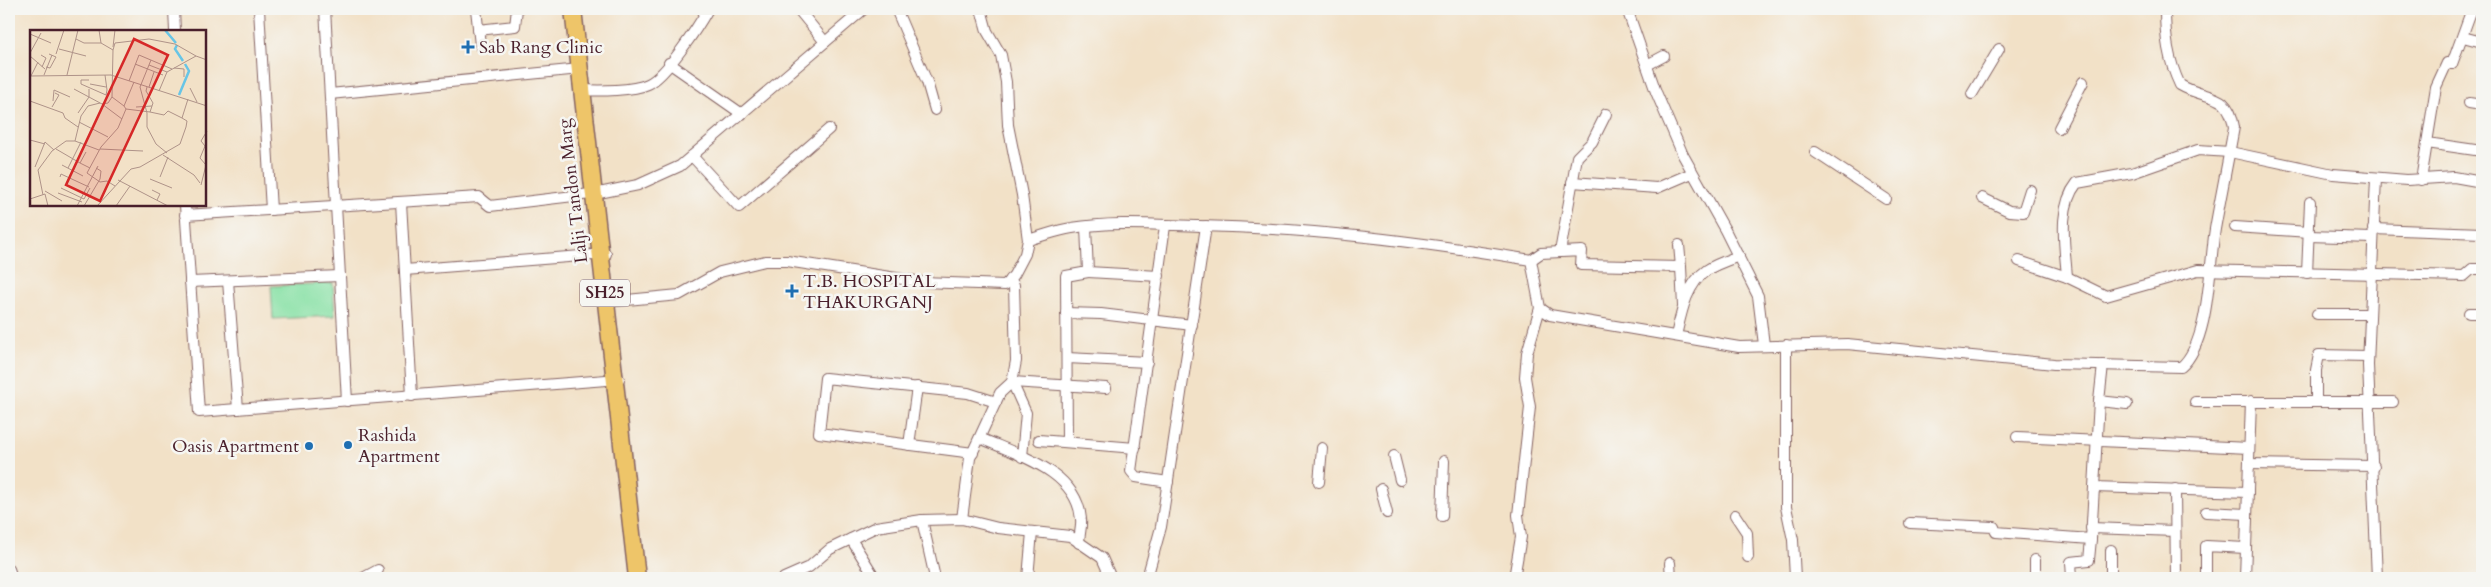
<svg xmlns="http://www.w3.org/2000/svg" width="2491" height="587" viewBox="0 0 2491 587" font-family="Cardo,serif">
<rect width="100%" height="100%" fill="#f6f6f2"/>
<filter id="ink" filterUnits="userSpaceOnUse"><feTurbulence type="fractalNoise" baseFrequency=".02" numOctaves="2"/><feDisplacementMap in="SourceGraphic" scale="10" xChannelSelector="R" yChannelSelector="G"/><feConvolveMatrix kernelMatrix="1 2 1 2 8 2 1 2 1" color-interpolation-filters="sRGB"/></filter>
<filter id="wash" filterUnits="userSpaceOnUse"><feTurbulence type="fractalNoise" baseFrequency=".0096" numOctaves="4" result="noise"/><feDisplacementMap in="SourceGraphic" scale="20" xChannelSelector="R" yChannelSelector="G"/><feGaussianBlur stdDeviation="1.12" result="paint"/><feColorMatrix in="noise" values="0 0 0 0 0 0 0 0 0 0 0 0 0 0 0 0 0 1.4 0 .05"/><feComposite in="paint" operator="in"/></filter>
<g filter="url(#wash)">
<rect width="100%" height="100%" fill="#f2e1c7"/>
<path fill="#88e1a6" stroke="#698068" d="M333,283L335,316L273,319L271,286Z"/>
</g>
<g filter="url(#ink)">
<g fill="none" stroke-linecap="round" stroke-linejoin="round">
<g stroke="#856362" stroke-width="12">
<g id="minor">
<path d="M174,9L175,31"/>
<path d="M259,9L271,210"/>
<path d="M325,9L347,401"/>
<path d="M476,9L480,45"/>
<path d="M798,9L825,42"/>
<path d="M896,9L927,82L935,110"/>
<path d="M1627,9L1656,92L1683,155L1725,230L1758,296L1764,345"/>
<path d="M478,30L515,26L517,9"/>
<path d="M2463,37L2482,42"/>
<path d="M669,63L742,114"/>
<path d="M1647,65L1664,56"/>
<path d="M582,90C599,91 633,91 648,84C666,76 698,27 708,9"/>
<path d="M330,94L580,69"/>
<path d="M1972,94L1999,49"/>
<path d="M2469,103L2482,105"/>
<path d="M2059,128L2083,82"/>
<path d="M2427,143L2482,151"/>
<path d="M1815,152L1886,199"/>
<path d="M692,156L739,207L829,129"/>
<path d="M2376,178L2368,365L2377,578"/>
<path d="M2421,180L2436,87L2447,63L2452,64L2472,9"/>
<path d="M1572,182L1657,188L1692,173"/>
<path d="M1982,198L2009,211L2023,212L2030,190"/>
<path d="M401,202L412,396"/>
<path d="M185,205L199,412L619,379"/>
<path d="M185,215L479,197L490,206L599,193L638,185L680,166L864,9"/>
<path d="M1165,226L1131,471L1136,477L1168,482"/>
<path d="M2235,227L2309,232"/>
<path d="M2373,229L2482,233"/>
<path d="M2309,236L2372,238"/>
<path d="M1028,240C1043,236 1057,230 1072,228C1113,221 1159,225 1200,226C1312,228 1421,242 1531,260L1540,308L1550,315L1739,347L1847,344L2054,364L2181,367C2210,342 2209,266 2215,229C2221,195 2228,161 2234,127C2228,90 2207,101 2180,85C2168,60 2165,36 2165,9"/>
<path d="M1560,252L1577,157L1592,142L1606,114"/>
<path d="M1531,260L1541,253L1582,251L1581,265L1681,267L1679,245"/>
<path d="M2019,261L2067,277L2106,296L2198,270L2464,276L2472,269H2482"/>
<path d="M1681,267L1683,306"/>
<path d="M405,270L606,254"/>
<path d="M1088,272L1159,276"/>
<path d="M2307,273L2310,202"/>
<path d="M2067,277C2065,247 2057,208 2077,183L2132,173L2198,150L2230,152L2333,174L2407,180L2454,177L2482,182"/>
<path d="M228,281L238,409"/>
<path d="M190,282L340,276"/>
<path d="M606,302L679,295L720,272L765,261H787L922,282L1005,285L1014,275L1025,254L1028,240L1022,195L1008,125L1006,82L1001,55L987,31L981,9"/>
<path d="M1066,313L1101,314L1192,325"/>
<path d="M2469,313H2482"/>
<path d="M2317,314H2370"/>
<path d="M1676,336C1681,314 1686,284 1707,270C1716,264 1728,260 1739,256"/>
<path d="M1786,345V507L1793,540L1795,578"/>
<path d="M1067,358L1147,362"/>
<path d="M1012,382L1106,388"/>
<path d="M1012,382L1026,413L1022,457"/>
<path d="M2099,401L2127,404"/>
<path d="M2195,402H2393"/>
<path d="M2316,402V370L2319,355L2368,356"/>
<path d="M2017,437L2249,448"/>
<path d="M980,438C1018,455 1077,471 1081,519C1082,527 1079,535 1079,543"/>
<path d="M1039,440L1135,448"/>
<path d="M1067,442L1066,276L1088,272L1086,227"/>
<path d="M909,445L917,387"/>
<path d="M973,453L819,433L825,378L968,393L996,402"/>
<path d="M1394,456L1400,480"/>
<path d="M2249,464L2374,466"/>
<path d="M1319,482L1322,448"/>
<path d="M2094,487L2248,492"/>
<path d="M1381,489L1387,513"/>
<path d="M2175,489L2176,578"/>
<path d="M2206,512L2247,514"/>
<path d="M1735,515L1747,533L1748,557"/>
<path d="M1442,516L1444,461"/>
<path d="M962,519L970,458L1000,393L1012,382L1016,361L1014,285L1010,279"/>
<path d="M922,520L935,578"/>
<path d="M1910,523L1994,527L1996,532L2091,539L2099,401L2103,365"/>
<path d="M2091,528L2175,531"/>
<path d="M851,539L875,578"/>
<path d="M2111,550V578"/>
<path d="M2035,560V578"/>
<path d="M1670,563L1671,578"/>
<path d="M9,569L12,578"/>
<path d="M363,578L378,570"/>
<path d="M784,578L809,567L830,549L876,527L922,520L962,519L998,528L1070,536L1102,558L1111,578"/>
<path d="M1028,578L1032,532"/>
<path d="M1147,578L1161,527L1206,226"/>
<path d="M1514,578L1521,537L1518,515L1530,407L1525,377L1527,353L1540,308"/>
<path d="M2072,578L2071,562L2089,560L2091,539"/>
<path d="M2206,578V546L2246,548"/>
<path d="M2245,578L2251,401"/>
</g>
</g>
<g stroke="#856362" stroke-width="19">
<path id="primary" d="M573,9L637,578"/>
</g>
<use href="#minor" stroke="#fff" stroke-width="10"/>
<use href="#primary" stroke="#eec569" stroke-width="16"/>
</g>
</g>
<g fill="#1f6fb2" stroke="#f6f6f2" stroke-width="2">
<path d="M465.5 39.5h5v5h5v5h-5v5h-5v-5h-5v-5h5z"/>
<path d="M789.5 283.5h5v5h5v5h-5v5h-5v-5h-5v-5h5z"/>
<circle cx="348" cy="445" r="5"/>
<circle cx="309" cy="446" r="5"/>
</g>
<g text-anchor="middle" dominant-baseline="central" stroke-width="5" stroke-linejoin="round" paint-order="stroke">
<rect fill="#f6f6f2" stroke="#7e6067" stroke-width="1" x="580" y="279.5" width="50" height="27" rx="4"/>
<g font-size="16" font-weight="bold" fill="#4a1f2b">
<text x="605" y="293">SH25</text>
</g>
<g font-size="18" fill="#4a1f2b" stroke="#f6f6f2" text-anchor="start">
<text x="479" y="47">Sab Rang Clinic</text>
<text x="803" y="281">T.B. HOSPITAL<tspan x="803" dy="21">THAKURGANJ</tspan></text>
<text x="358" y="435">Rashida<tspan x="358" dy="21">Apartment</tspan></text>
<text x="299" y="446" text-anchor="end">Oasis Apartment</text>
</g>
<g font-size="18" fill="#4a1f2b" stroke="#f6f6f2">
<text transform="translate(573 191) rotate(-97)">Lalji Tandon Marg</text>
</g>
</g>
<g transform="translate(30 30)">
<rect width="176" height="176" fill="#f2e1c7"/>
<path fill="none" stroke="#68c5e6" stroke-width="2.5" d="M135,0L146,13M147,15L145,19L153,31M149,65L159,41L155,34"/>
<path fill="none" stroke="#af9389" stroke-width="1" d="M0,4L21,13M46,9L54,13H71M83,17L85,0M29,19L56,26M83,20L85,13L119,9L145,14L166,26M0,23L11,3M26,24L34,0M11,25L16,28L12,37M0,26L15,39M105,34L133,45M119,35L137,42M16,37L20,38L26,27L19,24M144,38L154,39V47M14,45L22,25M37,45L48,0M75,45L77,60M0,46L81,45L177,76M1,46L8,32M59,50H51V54L76,65L77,60M99,51L109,25L142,39M104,52L94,76L96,79L120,82L123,73L116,61L117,57M60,54L76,57M119,57L124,42M160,58L167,72M44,59L72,74L78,73L82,67L83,20L71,13L69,0M129,61L137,42L166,26L177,30M82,67L94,76M0,71L33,83L35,88L48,97M23,71L24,60L40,67M72,74L92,89M22,77L29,65L25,63M106,77L122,76M120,82L134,85L138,81L152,88M48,83L59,67V59M117,83L110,57L121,30M117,83V97L126,114L137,123M49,92L78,107M0,110L15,114M45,111L51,86L58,76L70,73M26,119L50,133M70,119L113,121M56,122L50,133L60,138M133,125L164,145L170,153M32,135L53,146M5,137L15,112L24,120M38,138L51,112M30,147L31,144L59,157M130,147L138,127M120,149L142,158M88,150L138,176M171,155L176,135L170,128L175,116L171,111L177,101M85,156L77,151L70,152L57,143L71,117L88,98L96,79M31,158L54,169L60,158M122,160L130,164L127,170M15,161L32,171M28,163L52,172M13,165L8,140L22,121L36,111H45L69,120M0,169L15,164L18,176M47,176L68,136M54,176L70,149L71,141L66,138M67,176L101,139L110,137L150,114L156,97L157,91L152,88L158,69M86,176L100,156"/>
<path fill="#d62828" fill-opacity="0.15" stroke="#d62828" stroke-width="2.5" d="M104,9L138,25L70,171L36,155Z"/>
<rect width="176" height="176" fill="none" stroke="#4a1f2b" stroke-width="2.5"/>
</g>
<rect width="2491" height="587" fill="none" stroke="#f6f6f2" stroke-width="30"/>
</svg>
